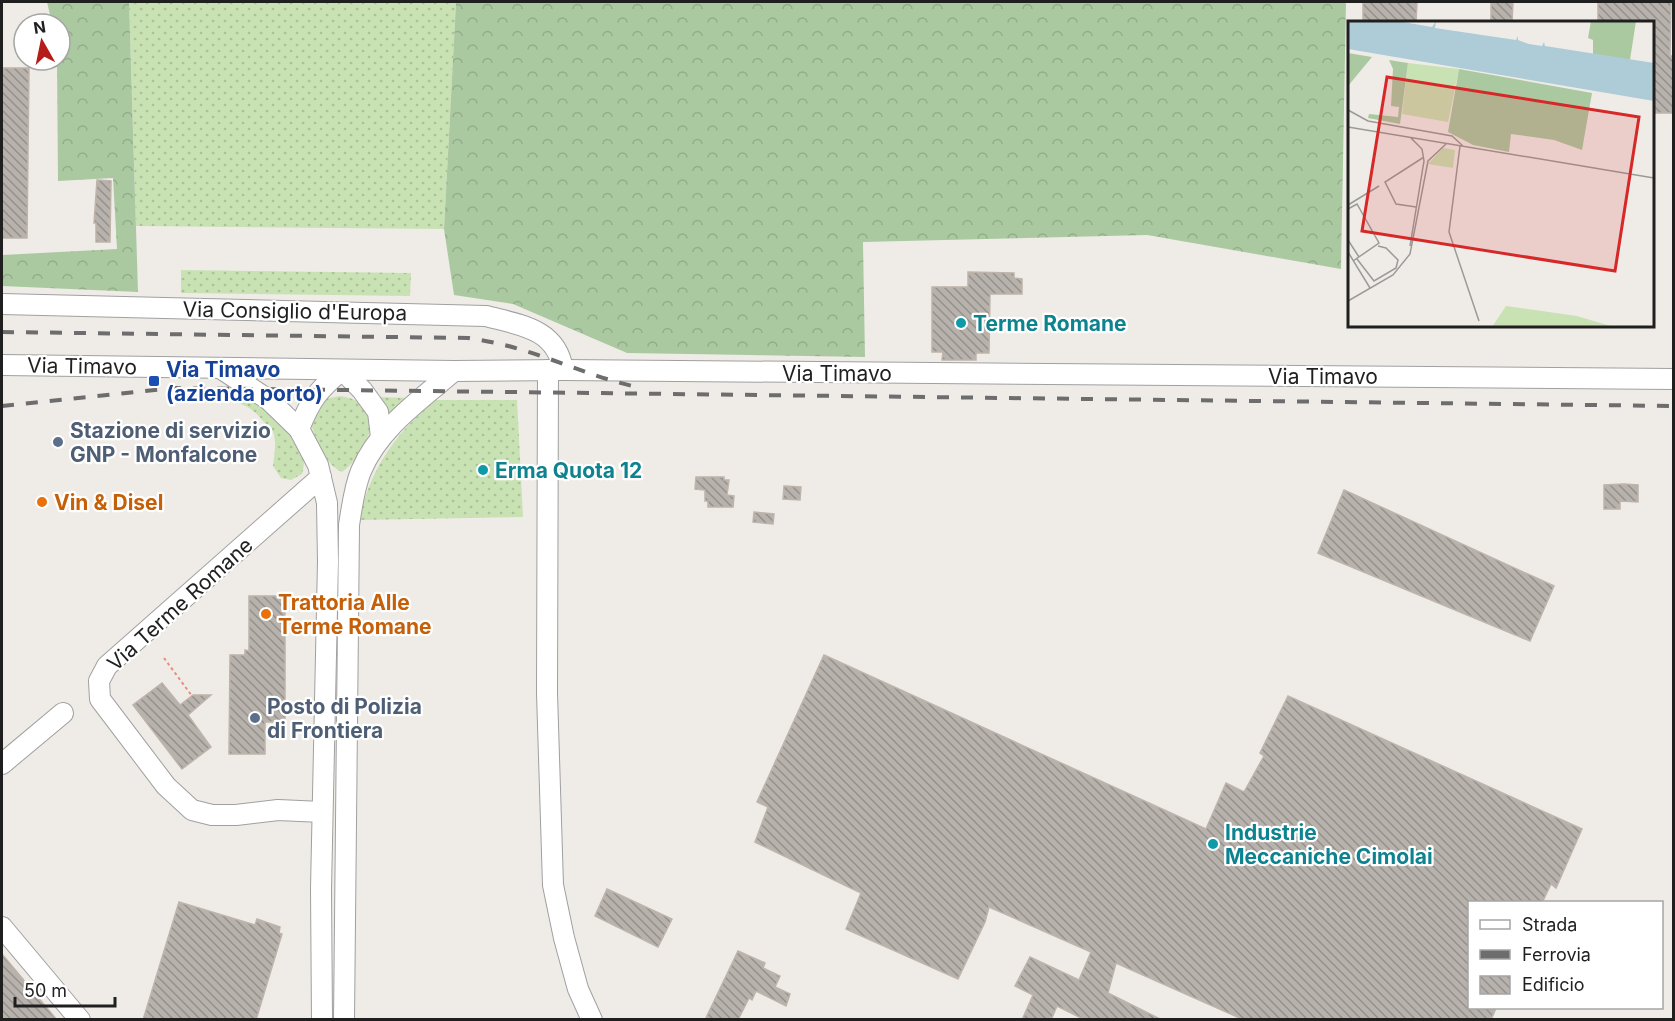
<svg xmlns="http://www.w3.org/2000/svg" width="1675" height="1021" viewBox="0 0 1675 1021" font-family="Inter,sans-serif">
<defs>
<pattern id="grass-dots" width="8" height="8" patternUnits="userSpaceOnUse" patternTransform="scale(1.5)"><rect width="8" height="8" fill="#c9e2b3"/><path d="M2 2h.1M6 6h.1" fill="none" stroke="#acc19a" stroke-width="1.8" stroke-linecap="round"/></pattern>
<pattern id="forest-crowns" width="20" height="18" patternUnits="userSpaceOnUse" patternTransform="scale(1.5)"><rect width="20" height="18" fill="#abc9a1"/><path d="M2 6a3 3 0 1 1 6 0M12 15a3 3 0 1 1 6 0" fill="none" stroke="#93ac8a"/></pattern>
<pattern id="building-back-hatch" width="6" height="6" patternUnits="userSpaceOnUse" patternTransform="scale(1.5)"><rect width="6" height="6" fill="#b8b2ad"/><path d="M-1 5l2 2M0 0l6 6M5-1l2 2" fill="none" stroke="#95908c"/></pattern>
</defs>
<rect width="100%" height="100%" fill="#efece7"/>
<g fill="url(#grass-dots)">
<path d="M129,2H456L444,229L136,226Z"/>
<path d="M181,270L411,273L410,296L181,293Z"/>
<path d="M213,393C222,394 237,392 245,395C266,405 300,437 304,461C304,465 303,470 302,474L291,480L281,478L273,466C274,456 277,442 273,432C271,428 266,424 263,421C249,403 234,400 212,400Z"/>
<path d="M340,396C372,401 380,419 363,446C357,457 352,465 342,472C323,463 315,438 310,420L324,399Z"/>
<path d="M377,397L413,398L388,422Z"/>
<path d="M436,400H517L523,517L359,520C370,469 395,433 436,400Z"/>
</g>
<g fill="url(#forest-crowns)">
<path d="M47,2H129L138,292L2,286V255L117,249L113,178L58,181L57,60H60V24H52Z"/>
<path d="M456,2H1346L1341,269L1147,235L863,242L865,357L627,353L513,304L454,295L444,229Z"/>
</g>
<g fill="url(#building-back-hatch)" stroke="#bfb4ab" stroke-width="1.5">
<path d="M1363,2H1417L1416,22H1363Z"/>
<path d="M1491,2H1513L1512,22H1491Z"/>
<path d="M1598,2H1671L1670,56H1674V113H1653V22H1598Z"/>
<path d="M2,68H29L27,238H2Z"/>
<path d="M97,180L111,181L110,242H96V223H94Z"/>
<path d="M968,272L1014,273V278L1022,279V294H990L989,353H976V360H942L943,352H932V287H968Z"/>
<path d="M696,477H724V480H729L727,495L734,496L733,507H708V501H705V490L695,489Z"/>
<path d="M1624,484L1638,485V502L1620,501V509H1604V485Z"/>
<path d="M784,486L801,487L800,500L783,499Z"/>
<path d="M1344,490L1554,586L1530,641L1318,553Z"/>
<path d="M754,512L774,514L773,524L753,522Z"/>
<path d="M249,596H285V722H265V754H229L230,655H245V650L249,651Z"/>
<path d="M824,655L1206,829L1226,783L1244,792L1264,756L1260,753L1288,696L1582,829L1556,888L1551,884L1542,903H1470V1008H1496L1491,1020H1244L1116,963L1108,993L1162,1020H1085L1057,1006L1051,1020H1022L1033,995L1015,986L1030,957L1079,980L1091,952L989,907L985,922L958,979L846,929L861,893L755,842L768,807L757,802Z"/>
<path d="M162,683L180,705L193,695H211L188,715L211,747L182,769L133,705Z"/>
<path d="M607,889L672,919L658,947L595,916Z"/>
<path d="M179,902L255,925L257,919L280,927L279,933L282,934L256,1020H143Z"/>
<path d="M738,951L765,963L763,968L780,976L775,987L790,994L786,1006L756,991L752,1000L749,998L738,1020H705Z"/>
<path d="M2,954L57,1020H2Z"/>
</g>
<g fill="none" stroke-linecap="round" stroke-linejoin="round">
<g stroke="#a0a0a0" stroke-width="22">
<g id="minor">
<path d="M2,304L486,316C521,325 557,329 563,370"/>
<path d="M2,365L454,371L563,370L1674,379"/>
<path d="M220,368L269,400L299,429L318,465L327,503L328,561L321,889L322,1020"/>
<path d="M548,370L547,693L553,885L564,938L578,989L592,1020"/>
<path d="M299,429C311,399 318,390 342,370L362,390L378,412L381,437"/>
<path d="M321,477L107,666L99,681L100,699L166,786L192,810L212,815H236L278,810L322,812"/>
<path d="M2,764L63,713"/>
<path d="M2,927L80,1020"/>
<path d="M344,1020L349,525C352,507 354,488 361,471C379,428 420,400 454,371"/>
</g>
</g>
<path stroke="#e98c7d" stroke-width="2" stroke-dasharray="3 3" stroke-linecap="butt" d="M164,658L192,696"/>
<use href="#minor" stroke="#fff" stroke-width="20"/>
<g stroke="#6d6d6d" stroke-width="4" stroke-dasharray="12 12" stroke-linecap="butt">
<path d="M2,332L468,338C486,341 504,344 522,350C563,362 600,380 642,388"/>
<path d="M2,406L174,388L1674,406"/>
</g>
</g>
<g fill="#0f9aa8" stroke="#fff" stroke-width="2">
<circle cx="961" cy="323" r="6"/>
<circle cx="483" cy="470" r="6"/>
<circle cx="1213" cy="844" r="6"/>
</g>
<rect fill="#1a4fb4" stroke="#fff" stroke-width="2" x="148" y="375" width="12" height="12" rx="3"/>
<g fill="#5c6f8a" stroke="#fff" stroke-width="2">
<circle cx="58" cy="442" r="6"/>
<circle cx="255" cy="718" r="6"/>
</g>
<g fill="#e8710a" stroke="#fff" stroke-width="2">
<circle cx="42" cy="502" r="6"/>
<circle cx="266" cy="614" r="6"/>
</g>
<g text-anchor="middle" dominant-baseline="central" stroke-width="4.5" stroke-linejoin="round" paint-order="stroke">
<g font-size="21" fill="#1f1f1f" stroke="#fff">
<text transform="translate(295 311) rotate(1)">Via Consiglio d'Europa</text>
<text transform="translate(82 366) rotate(1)">Via Timavo</text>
<text x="837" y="373">Via Timavo</text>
<text x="1323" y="376">Via Timavo</text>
<text transform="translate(180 604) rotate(-42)">Via Terme Romane</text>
</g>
<g font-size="21" font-weight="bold" fill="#0d838f" stroke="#fff" text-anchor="start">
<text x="973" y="323">Terme Romane</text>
<text x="495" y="470">Erma Quota 12</text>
<text x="1225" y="832">Industrie<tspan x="1225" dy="24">Meccaniche Cimolai</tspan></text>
</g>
<g font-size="21" font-weight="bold" fill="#164399" stroke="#fff" text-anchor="start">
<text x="166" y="369">Via Timavo<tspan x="166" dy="24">(azienda porto)</tspan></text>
</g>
<g font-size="21" font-weight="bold" fill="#4e5e75" stroke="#fff" text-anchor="start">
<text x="70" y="430">Stazione di servizio<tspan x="70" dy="24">GNP - Monfalcone</tspan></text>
<text x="267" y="706">Posto di Polizia<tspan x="267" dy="24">di Frontiera</tspan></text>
</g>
<g font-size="21" font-weight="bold" fill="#c56008" stroke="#fff" text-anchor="start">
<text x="54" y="502">Vin &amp; Disel</text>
<text x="278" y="602">Trattoria Alle<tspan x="278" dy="24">Terme Romane</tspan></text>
</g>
</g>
<g transform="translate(1348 21)">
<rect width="306" height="306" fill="#efece7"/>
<path d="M60,42L111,48L100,101L54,93ZM95,127L107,129L105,147L80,143ZM158,285L229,295L266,306H144Z" fill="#c9e2b3"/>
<path d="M243,0H288L282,39L245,33V19L240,17ZM0,32L24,36L0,65ZM41,39L60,42L52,103L20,97L21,93L50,96L51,86L43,85L45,48ZM111,48L244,72L234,129L206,119L163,113L161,131L125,124L100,111Z" fill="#abc9a1"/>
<path d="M0,0H49L84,6L88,0L87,7L168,19L170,15V19L181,23L194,25L196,21L197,25L306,42V80L0,28Z" fill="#adccd7"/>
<path fill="none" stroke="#9c9a97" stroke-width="1.5" d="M0,89L20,100L104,115L115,125M0,106L306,157M112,125L101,211L131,300M0,184L31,165M68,186L48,183L37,161L76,136M0,188L9,183L31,222L5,240M0,219L11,236M62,225L76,140L74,128L63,117M0,231L22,267M9,238L26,260L48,247L50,239L38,227L30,225M0,280L45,254L62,233L80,140L98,123"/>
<path fill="#d62828" fill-opacity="0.15" stroke="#d62828" stroke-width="3" d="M39,56L291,96L267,250L14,210Z"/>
<rect width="306" height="306" fill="none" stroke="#1f1f1f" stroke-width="3"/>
</g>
<rect width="1675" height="1021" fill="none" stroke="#1f1f1f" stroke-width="6"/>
<rect x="1468" y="901" width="195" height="108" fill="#ffffff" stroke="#a5a5a5" stroke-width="1.5"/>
<rect x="1480" y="920" width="30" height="9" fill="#ffffff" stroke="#a5a5a5" stroke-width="1.5"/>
<text x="1522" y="931" font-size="18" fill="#1f1f1f">Strada</text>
<rect x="1480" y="950" width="30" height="9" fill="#6d6d6d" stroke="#a5a5a5" stroke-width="1.5"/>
<text x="1522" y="961" font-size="18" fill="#1f1f1f">Ferrovia</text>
<rect x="1480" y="976" width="30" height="18" fill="url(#building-back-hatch)" stroke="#a5a5a5" stroke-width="1.5"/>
<text x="1522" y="991" font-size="18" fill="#1f1f1f">Edificio</text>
<g transform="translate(42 42) rotate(351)"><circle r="28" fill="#ffffff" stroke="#a5a5a5" stroke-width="1.5"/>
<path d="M0-4.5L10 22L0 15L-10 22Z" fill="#b61d19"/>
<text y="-9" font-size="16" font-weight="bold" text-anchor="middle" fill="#1f1f1f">N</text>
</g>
<path d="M15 997v9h100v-9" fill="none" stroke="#1f1f1f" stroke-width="3"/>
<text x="24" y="997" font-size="18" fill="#1f1f1f" stroke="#ffffff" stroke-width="4.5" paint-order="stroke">50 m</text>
</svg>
